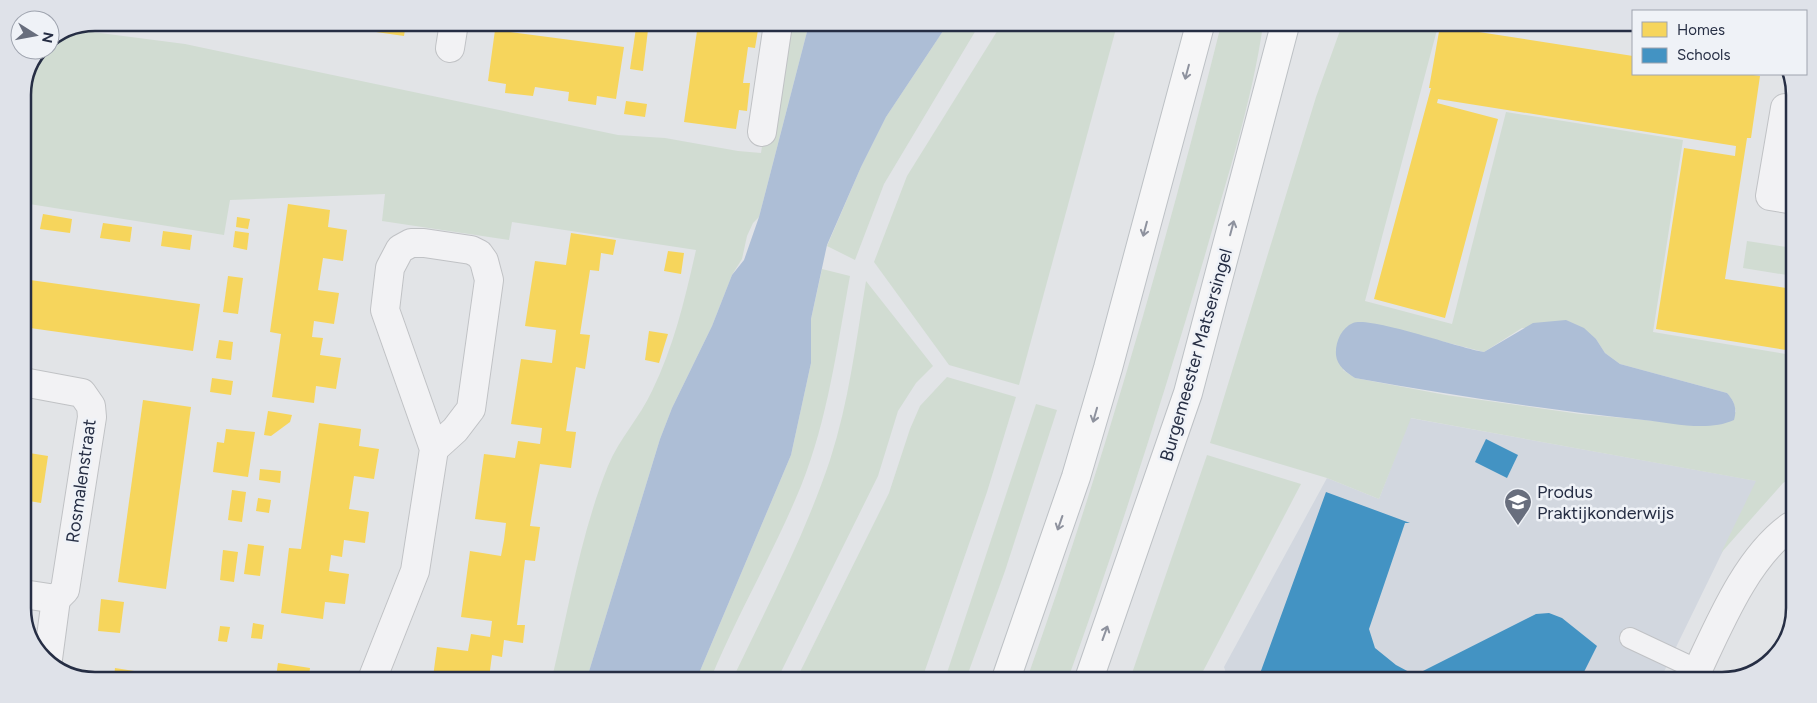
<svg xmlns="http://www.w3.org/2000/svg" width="1817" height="703" viewBox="0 0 1817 703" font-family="Figtree,sans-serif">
<rect width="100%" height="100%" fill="#e2e4e7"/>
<path fill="#d2d7df" d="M1410,418L1757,481L1660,680L1228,679L1224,667L1327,478L1379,499Z"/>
<g fill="#d1dcd2" fill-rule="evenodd">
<path d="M780,24H809L759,217L753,223L747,236L742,259L732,275L712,326L672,408L660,439L587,678H552C569,607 581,533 608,466C619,439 640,417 652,391C674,346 685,299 696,250L512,222L509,240L382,221L385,194L230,200L224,235L23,203V91L41,50H50V41L77,30L185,44L618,135L665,138L738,151L761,153Z"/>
<path d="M947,25H979L884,184L855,260L827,246L861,167L886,117Z"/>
<path d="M1001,25H1117L1019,385L949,365L874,262L907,176Z"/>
<path d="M1221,25H1263C1252,101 1228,175 1207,248C1165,393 1119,537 1068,679H1027C1103,464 1166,246 1221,25Z"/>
<path d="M1342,25L1438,26L1365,301L1452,324L1506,112L1683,140L1653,332L1792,355V478L1783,483L1721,553L1756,481L1411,418L1379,499L1327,478L1210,443L1316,97ZM1378,325L1484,352L1522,328L1596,339L1605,353L1620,364L1727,393L1733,401L1736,412L1698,425L1580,414L1446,395L1355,378L1343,370Z"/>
<path d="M1747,241L1793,248V276L1743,268Z"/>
<path d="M822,269L850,276C837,347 828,419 801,486C774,552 738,613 711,678H697L791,455L811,363V319Z"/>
<path d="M866,281L933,366L916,383L898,411L878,476L778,678H733C767,607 805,535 830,460C849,402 856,341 866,281Z"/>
<path d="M947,377L1016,397L987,492L922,679L797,678L889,493L910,429L920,406Z"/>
<path d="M1036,404L1057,410L1005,571L966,679H945Z"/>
<path d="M1207,455L1301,484L1199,679H1130Z"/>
</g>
<g fill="#adbed6">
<path d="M809,24L947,25L886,117L861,167L827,245L811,319V363L791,455L697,678H587L660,439L672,408L712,326L732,275L744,260L759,217Z"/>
<path d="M1566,320L1584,328L1596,339L1605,353L1620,364L1727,393C1735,402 1737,409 1734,420C1708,432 1672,423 1644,420C1547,410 1451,395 1355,378C1347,373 1337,366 1336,355C1335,343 1341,328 1353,323C1370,316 1459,348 1484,352L1533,323Z"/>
</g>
<g fill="#f6d55c">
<path d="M370,23H406L404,36L369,31Z"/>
<path d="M698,24H759L755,48L748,47L743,83H750L747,111L739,110L736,129L684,122Z"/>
<path d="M1440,26L1633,56V74H1746L1760,76L1751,138H1747L1725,279L1793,289L1792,351L1656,329L1684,148L1735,156L1736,146L1438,99L1437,103L1498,119L1445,318L1374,299L1431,88H1429Z"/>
<path d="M636,28L648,30L643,71L630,69Z"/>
<path d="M495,30L624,47L616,99L597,96L596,105L568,101L569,92L535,87L533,96L505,93L506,84L488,81Z"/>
<path d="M626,101L647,104L645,117L624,114Z"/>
<path d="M288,204L330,210L328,227L347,230L343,261L323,258L318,290L339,293L334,324L314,321L312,337L323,338L320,355L341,358L336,389L316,386L314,403L272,397L281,334L270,332Z"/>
<path d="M43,214L72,219L70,233L40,229Z"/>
<path d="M237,217L250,219L248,229L236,227Z"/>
<path d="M103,223L132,227L130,242L100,238Z"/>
<path d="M163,231L192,235L190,250L161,246Z"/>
<path d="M235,231L249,233L247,250L233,247Z"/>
<path d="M571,233L616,240L613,255L601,253L599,271L590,270L580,334L590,335L585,369L576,367L566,431L576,432L571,468L540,464L530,526L540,527L535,561L525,560L517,625H525L523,643L504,640L502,657L492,655L489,678L433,677L437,647L468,651L471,634L490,637L492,621L461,617L470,551L501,556L504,540L506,523L475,519L484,454L515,458L518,441L540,444L542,428L511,424L521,359L552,363L554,347L556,330L525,326L530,293L535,261L566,265Z"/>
<path d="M668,251L684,253L681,274L664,271Z"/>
<path d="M228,276L243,278L238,314L223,312Z"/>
<path d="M23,279L200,304L193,351L23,327Z"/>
<path d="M649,331L668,334L659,363L645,360Z"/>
<path d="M219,340L233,342L231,360L216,358Z"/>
<path d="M212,378L233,381L231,395L210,392Z"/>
<path d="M143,400L191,407L166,589L118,582Z"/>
<path d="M268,411L292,415L290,422L271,436L264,435Z"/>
<path d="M319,423L361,429L359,446L379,449L374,479L354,476L349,509L369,512L365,543L344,540L342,557L331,555L329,571L349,574L345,604L325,602L323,619L281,613L289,548L301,549Z"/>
<path d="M226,429L255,432L248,477L213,472L217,442L224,443Z"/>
<path d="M23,452L48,456L41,503L23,500Z"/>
<path d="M260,469L281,471L280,483L259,480Z"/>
<path d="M232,490L246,492L242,522L228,520Z"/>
<path d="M258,498L271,500L269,513L256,511Z"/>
<path d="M248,544L264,546L260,576L244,574Z"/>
<path d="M223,550L238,552L234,582L220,580Z"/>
<path d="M101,599L124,602L120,633L98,631Z"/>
<path d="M253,623L264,625L262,639L251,638Z"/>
<path d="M220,626L230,627L227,642L218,641Z"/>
<path d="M278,663L310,668L309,677H276Z"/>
<path d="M115,668L166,676V677H114Z"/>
</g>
<g fill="#4393c3">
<path d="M1486,439L1518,455L1507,478L1475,462Z"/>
<path d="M1326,492L1410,523H1405L1369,629L1375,648L1396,665L1411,673L1421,672L1536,614L1549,613L1562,618L1597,646L1580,680L1258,679Z"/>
</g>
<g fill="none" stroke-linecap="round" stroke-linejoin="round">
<g stroke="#c0c2c5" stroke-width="22">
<path id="lane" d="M1630,638L1698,670"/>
</g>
<g stroke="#c0c2c5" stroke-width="30">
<g id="street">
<path d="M450,48L454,23"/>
<path d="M762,132L778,24"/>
<path d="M1794,200L1770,196L1785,108L1794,109"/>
<path d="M23,382L82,393L91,406L92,417L65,590L56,599"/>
<path d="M23,594L56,599"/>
<path d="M48,659L56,599"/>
<path d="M373,677L415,571L434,449L385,310L390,268L400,249L411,243H424L471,250L479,254L484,261L489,280L471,409L455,430L434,449"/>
<path d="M1693,680C1717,630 1745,558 1791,526"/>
</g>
</g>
<g stroke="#bdc1c5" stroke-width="30">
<g id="primary">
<path d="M1006,679L1076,477L1108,368L1200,25"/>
<path d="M1089,679L1188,393L1285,25"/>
</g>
</g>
<use href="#lane" stroke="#f2f2f4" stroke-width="20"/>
<use href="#street" stroke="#f2f2f4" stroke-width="28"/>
<use href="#primary" stroke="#f6f6f7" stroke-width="28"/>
</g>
<defs><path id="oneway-shaft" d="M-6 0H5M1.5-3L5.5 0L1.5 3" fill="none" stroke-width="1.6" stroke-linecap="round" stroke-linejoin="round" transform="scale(1.25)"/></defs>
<g stroke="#8e929e">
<use href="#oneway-shaft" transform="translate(1187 72) rotate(105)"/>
<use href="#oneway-shaft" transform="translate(1232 228) rotate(-75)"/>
<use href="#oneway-shaft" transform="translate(1145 229) rotate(105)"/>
<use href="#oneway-shaft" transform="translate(1095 415) rotate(106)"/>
<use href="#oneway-shaft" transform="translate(1060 523) rotate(109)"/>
<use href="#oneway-shaft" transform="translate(1105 633) rotate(-70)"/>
</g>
<defs>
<g id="school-pin" transform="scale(1.4375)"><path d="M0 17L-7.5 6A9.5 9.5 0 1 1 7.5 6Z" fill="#686e7d" stroke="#eff2f7"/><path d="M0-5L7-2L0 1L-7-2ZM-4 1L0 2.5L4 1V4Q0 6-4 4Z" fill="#fff"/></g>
</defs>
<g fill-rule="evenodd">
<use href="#school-pin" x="1518" y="502"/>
</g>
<g text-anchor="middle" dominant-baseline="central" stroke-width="5" stroke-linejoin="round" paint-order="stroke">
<g font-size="18" fill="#262e44" stroke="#eff2f7">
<text transform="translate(1196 355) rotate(-74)">Burgemeester Matsersingel</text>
<text transform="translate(81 481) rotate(-82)">Rosmalenstraat</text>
</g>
<g font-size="18" fill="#262e44" stroke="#eff2f7" text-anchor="start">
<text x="1537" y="492">Produs<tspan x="1537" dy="21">Praktijkonderwijs</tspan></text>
</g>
</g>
<path d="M0 0H1817V703H0ZM95 31H1722A64 64 0 0 1 1786 95V608A64 64 0 0 1 1722 672H95A64 64 0 0 1 31 608V95A64 64 0 0 1 95 31Z" fill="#dfe2e9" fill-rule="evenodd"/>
<path fill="none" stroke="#262e44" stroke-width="2.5" d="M95 31H1722A64 64 0 0 1 1786 95V608A64 64 0 0 1 1722 672H95A64 64 0 0 1 31 608V95A64 64 0 0 1 95 31Z"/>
<rect x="1632" y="10" width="175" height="65" fill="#eff2f7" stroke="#9fa4af"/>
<rect x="1642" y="22" width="25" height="15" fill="#f6d55c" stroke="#9fa4af"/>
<text x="1677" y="35" font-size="15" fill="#262e44">Homes</text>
<rect x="1642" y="48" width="25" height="15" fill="#4393c3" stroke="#9fa4af"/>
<text x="1677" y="60" font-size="15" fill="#262e44">Schools</text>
<g transform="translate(35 35) rotate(101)"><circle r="24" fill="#eff2f7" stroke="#9fa4af"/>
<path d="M0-4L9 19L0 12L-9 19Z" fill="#686e7d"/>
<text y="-8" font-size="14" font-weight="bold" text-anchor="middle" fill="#262e44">N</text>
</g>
</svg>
